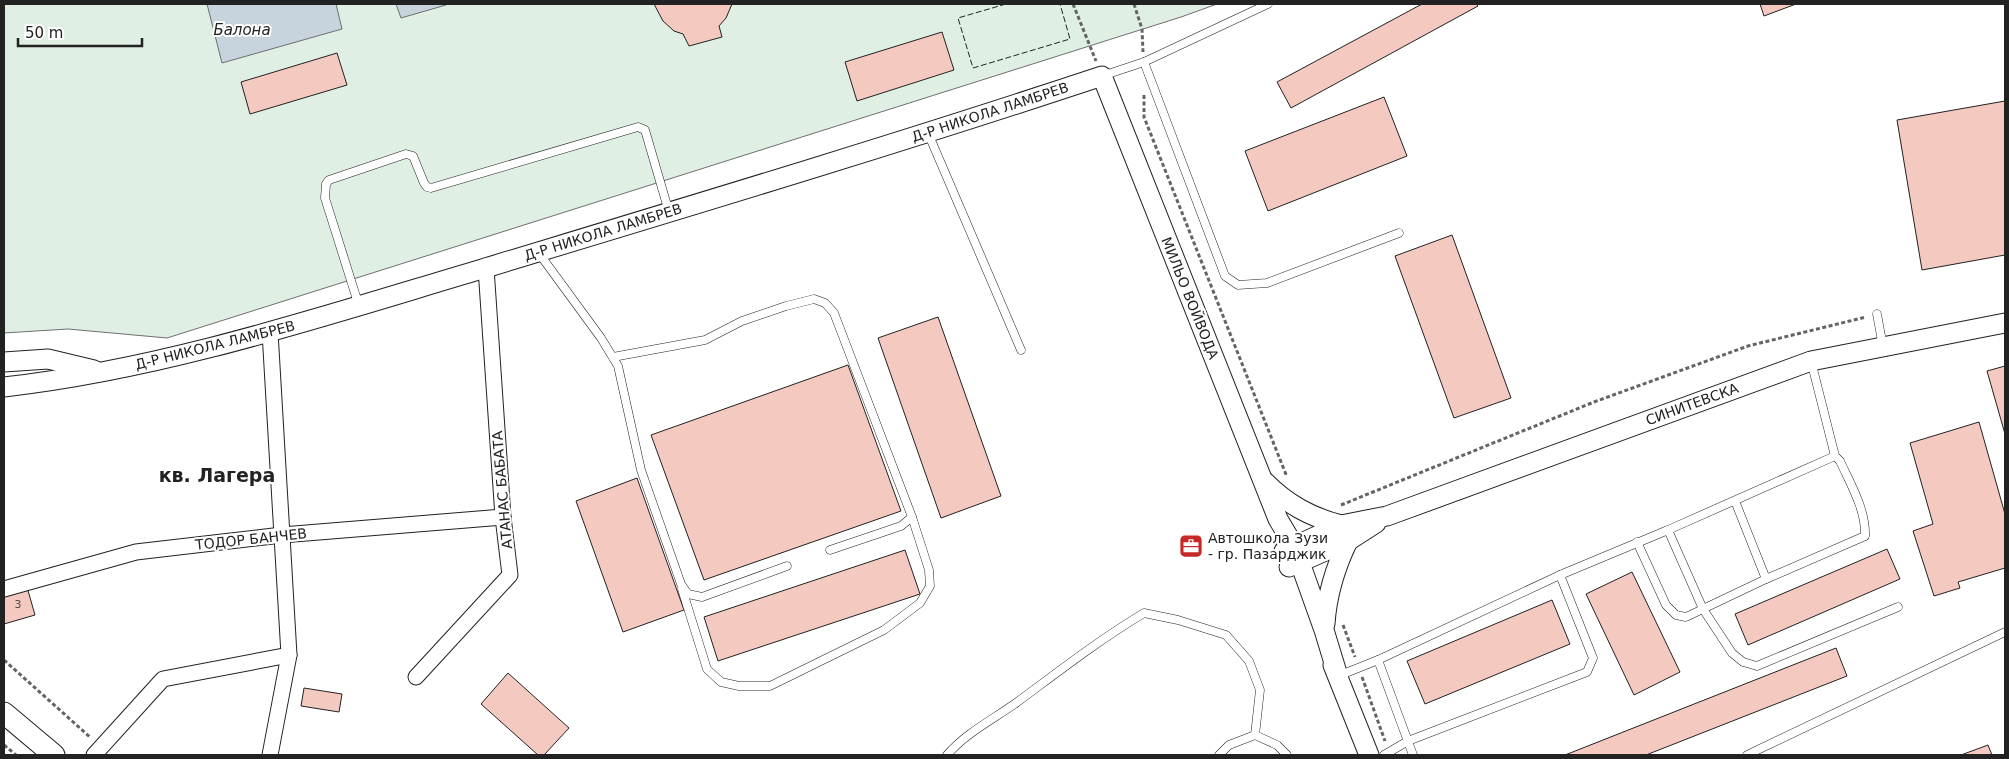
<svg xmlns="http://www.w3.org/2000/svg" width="2009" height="759" viewBox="0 0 2009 759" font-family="'DejaVu Sans',sans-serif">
<rect width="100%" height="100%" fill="#fff"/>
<path fill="#e0efe3" stroke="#6f6f6f" d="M4,4H1217L1181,17L167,338L68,329L4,333Z"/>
<g fill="#c7d3dd" stroke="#6f6f6f">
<path d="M207,4H336L342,29L222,63Z"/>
<path d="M396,4H446V5L401,18Z"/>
</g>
<g fill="#f3c9c0" stroke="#222">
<path d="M654,4H732L726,18L719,26L722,37L689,46L683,34L674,31L663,21Z"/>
<path d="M1422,4H1476L1478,6L1291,108L1277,82Z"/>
<path d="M1760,4H1796L1764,16Z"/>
<path d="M942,32L954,70L857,101L845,62Z"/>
<path d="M337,53L347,85L250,114L241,82Z"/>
<path d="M1384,97L1407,156L1268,211L1245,151Z"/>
<path d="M2005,101V255L1922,270L1897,120Z"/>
<path d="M1452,235L1511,398L1454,418L1395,256Z"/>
<path d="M938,317L1001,496L941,518L878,338Z"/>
<path d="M848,365L901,511L704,580L651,435Z"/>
<path d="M2005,366V434L1987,371Z"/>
<path d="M1979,422L2005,514V568L1958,582L1960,588L1934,596L1913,531L1933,524L1910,443Z"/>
<path d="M637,478L684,610L623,632L576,501Z"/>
<path d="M1887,549L1900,579L1748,645L1735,614Z"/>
<path d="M905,550L920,594L718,661L704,617Z"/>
<path d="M1632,572L1680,672L1634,695L1586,594Z"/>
<path d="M27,587L35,615L4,624V593Z"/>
<path d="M1552,600L1570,644L1425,704L1407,661Z"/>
<path d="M1836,648L1847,676L1646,755H1565Z"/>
<path d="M508,673L569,728L544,755H538L481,704Z"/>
<path d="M304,688L342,694L339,712L301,706Z"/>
<path d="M1988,745L1992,755H1961Z"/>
</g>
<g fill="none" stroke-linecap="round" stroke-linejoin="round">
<g stroke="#222" stroke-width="9">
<g id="service">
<path d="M1144,62L1225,276L1238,285L1267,283L1399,233"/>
<path d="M1102,76L1144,62L1268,4"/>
<path d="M928,133L1021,350"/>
<path d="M538,252L601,338L618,366L641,470L681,584L688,594L702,597L787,566"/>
<path d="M359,306L325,198L326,184L329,180L406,154L413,156L424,183L427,187L431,188L638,127L645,130L669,212"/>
<path d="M1877,314L1883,347"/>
<path d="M613,357L705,340L742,321L786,306L814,299L825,303L834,313L912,517L901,526L830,550"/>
<path d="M1668,530L1703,609L1732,653L1743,662L1757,666L1898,607"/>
<path d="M1637,542L1666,605L1676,615L1686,617L1766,579L1735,501"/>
<path d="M1766,579L1865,536C1866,510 1851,485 1840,461L1835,456L1811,361"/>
<path d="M682,589L707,669L721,682L739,686H770L884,630L920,603L930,586L929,570L912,517"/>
<path d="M1378,660L1413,755"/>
<path d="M1338,676L1378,660L1560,575L1668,530L1835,456"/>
<path d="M947,755C966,733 992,720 1016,703C1058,672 1099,640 1144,613L1178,620L1226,635L1249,661L1260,690L1255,735"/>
<path d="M1219,755L1229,745L1255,735L1277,745L1287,755"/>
<path d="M1384,755L1408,741L1587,672L1593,658L1560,575"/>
<path d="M1747,755L2005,632"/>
</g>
</g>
<g stroke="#222" stroke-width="17">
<g id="minor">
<path d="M270,332L289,655L270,755"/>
<path d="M4,589L136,552L282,535L503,517"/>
<path d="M416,677L510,575L503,517L486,268"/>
<path d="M94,755L163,679L289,655"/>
</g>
</g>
<g stroke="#222" stroke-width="21">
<g id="tertiary">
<path d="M4,362L48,359L94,370"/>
<path d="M4,387C165,369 327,315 482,269C690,206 897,144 1102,76L1278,519L1294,546L1324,630L1338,676"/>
<path d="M1265,482C1287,504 1310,517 1341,525"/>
<path d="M1284,551L1341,525L1387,516L1811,361L2005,323"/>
<path d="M1289,567L1348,541L1376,523"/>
<path d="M1325,624C1327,593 1335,568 1348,541"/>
<path d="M1333,665L1369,755"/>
</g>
</g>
<g stroke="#222" stroke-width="23">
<path id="secondary" d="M4,713L54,755"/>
</g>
<g stroke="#646464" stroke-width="3" stroke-dasharray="4 2.5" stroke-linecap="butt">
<path d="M1073,4L1096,61"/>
<path d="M1134,4L1142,29L1143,52"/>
<path d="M1144,95V117L1287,477"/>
<path d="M1341,505L1594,402L1748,346L1866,317"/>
<path d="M1343,625L1355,657"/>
<path d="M4,660L91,738"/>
<path d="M1362,677L1385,741"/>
<path d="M4,745L16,755"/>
</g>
<use href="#service" stroke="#fff" stroke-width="8"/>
<use href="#minor" stroke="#fff" stroke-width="15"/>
<use href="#tertiary" stroke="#fff" stroke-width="19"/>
<use href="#secondary" stroke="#fff" stroke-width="21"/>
<path stroke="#222" stroke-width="1" stroke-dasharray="6 2.5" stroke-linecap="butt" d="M1006,4L958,18L973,68L1070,39L1060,4"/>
</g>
<defs>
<g id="office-square" transform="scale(1.25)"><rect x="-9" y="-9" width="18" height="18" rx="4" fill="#c62828" stroke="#fff"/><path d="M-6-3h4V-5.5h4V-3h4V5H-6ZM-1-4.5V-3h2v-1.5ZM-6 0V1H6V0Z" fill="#fff"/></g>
</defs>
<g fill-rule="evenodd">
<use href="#office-square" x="1191" y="546"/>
</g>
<g text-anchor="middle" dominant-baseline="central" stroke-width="4" stroke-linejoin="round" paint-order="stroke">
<g font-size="11" fill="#564c4a">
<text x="18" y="604">3</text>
</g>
<g font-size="14" fill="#222" stroke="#fff">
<text transform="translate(990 112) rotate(-18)">Д-Р НИКОЛА ЛАМБРЕВ</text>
<text transform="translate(603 232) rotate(-17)">Д-Р НИКОЛА ЛАМБРЕВ</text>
<text transform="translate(1190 298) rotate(68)">МИЛЬО ВОЙВОДА</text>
<text transform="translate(215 345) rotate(-14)">Д-Р НИКОЛА ЛАМБРЕВ</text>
<text transform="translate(1692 404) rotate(-20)">СИНИТЕВСКА</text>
<text transform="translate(502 490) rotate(-95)">АТАНАС БАБАТА</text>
<text transform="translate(251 539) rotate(-6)">ТОДОР БАНЧЕВ</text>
</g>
<g font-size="14" fill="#222" stroke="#fff" text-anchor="start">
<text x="1208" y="538">Автошкола Зузи<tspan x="1208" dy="16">- гр. Пазарджик</tspan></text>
</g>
<g font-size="15" font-style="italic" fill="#222" stroke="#fff">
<text x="242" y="30">Балона</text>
</g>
<g font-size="19" font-weight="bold" fill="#222" stroke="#fff">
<text x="217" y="475">кв. Лагера</text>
</g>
</g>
<rect width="2009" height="759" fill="none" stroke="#222222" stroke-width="10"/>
<path d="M18 38v8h124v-8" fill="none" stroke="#222222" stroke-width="2.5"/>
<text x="25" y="38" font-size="15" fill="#222222" stroke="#ffffff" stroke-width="4" paint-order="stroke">50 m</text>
</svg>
